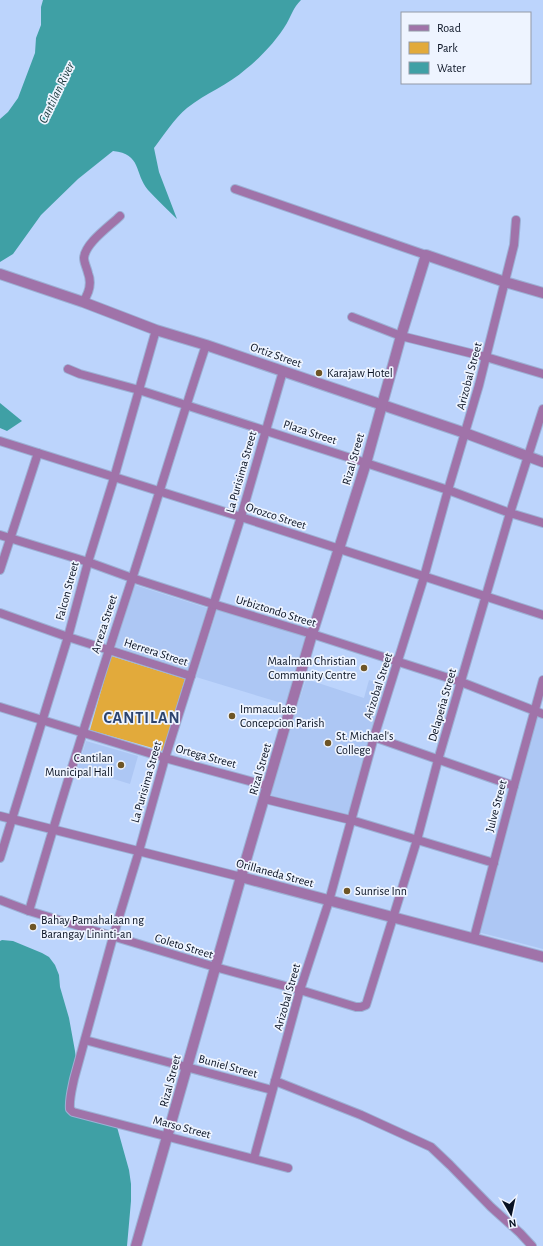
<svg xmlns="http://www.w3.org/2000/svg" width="543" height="1246" viewBox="0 0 543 1246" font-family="'Alegreya Sans',sans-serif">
<rect width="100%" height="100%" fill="#bcd4fc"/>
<g fill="#adc7f4">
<path d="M135,585L207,608L189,670L114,646Z"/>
<path d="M217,610L308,637L288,705L196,677Z"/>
<path d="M306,679L364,698L369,680L386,686L348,817L272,798L271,788Z"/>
<path d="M536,714L543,717V949L478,932Z"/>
<path d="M86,741L138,756L130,784L78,768Z"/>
</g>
<path fill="#e2aa3b" d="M111,656L185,679L163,751L90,730Z"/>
<g fill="#3fa0a5">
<path d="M43,0H301C293,8 292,14 287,23C277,40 261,57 246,69C228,85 206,93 187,108C174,119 164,135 154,148L159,172L177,219C167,209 157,200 148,190C134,173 142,154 113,151L78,179L41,215L13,254L0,262V119L8,112L18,98L35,53L36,38L41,25V7Z"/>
<path d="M0,403L22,421L7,431L0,428Z"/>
<path d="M2,940L13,941L42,953L49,957L55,965L59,975L60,987L69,1018L75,1051L76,1059L67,1097L66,1109L68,1113L117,1127L129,1170L131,1184V1201L127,1246H0V941Z"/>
</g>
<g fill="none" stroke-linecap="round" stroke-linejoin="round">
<g stroke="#9cb1d5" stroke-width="10">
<g id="minor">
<path d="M235,189L426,255"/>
<path d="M83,302C89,293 92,283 88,273C87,268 84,263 84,258C85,243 110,226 120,216"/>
<path d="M352,317L401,336L486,357L543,374"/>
<path d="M68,369L80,374L139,390L366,463L448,490L510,513L543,523"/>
<path d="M283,371L241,517L165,758L139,851L113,937L74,1079C72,1089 69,1099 70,1109L73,1112L288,1168"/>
<path d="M0,441L241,517L543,615"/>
<path d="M0,535L88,562L132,578L213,604L312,634L461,682L543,714"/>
<path d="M0,570L38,453"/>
<path d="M0,613L68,637L191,676"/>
<path d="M0,707L165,758L268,786"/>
<path d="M374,737L514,786"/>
<path d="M265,799L351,820L494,863"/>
<path d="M0,816L241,877"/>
<path d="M0,858L68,637L88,562L114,478L156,330"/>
<path d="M0,900L29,911L215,967L300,990L356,1007H361L366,1005L417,840L438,760L510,513L543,409"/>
<path d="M29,911C61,800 96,689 132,579C157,501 180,423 206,345"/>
<path d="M474,938L514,786L543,680"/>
<path d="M85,1040L272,1090"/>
<path d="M275,1081L361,1115L431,1147L450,1165L491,1207L520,1233L532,1246"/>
<path d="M254,1158L300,990L329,901L374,737L424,577L448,490L479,385L514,245L516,220"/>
</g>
</g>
<g stroke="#9cb1d5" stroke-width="12">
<g id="tertiary">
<path d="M0,274L83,302L156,330L206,345L465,433L543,462"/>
<path d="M241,877L543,957"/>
<path d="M136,1246L241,877L312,634L366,463L401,336L426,255L505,282L543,293"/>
</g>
</g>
<use href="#minor" stroke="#a073a9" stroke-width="8"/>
<use href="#tertiary" stroke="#a073a9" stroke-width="10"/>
</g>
<g fill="#6e5526" stroke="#eef4ff" stroke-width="1.5">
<circle cx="319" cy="373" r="4"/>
<circle cx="364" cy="668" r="4"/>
<circle cx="232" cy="716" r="4"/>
<circle cx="328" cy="743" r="4"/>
<circle cx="121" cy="765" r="4"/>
<circle cx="347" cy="891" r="4"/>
<circle cx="33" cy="927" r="4"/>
</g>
<g text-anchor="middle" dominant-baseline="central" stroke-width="3.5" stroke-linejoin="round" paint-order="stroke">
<g font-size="12" fill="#081122" stroke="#eef4ff">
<text transform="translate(276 355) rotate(19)">Ortiz Street</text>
<text transform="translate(469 376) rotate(-75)">Arizobal Street</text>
<text transform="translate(310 432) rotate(18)">Plaza Street</text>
<text transform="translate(353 459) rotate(-74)">Rizal Street</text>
<text transform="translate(241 472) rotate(-74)">La Purisima Street</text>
<text transform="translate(276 516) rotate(18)">Orozco Street</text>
<text transform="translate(67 591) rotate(-75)">Falcon Street</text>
<text transform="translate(276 611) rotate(17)">Urbiztondo Street</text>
<text transform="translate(104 624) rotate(-72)">Arreza Street</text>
<text transform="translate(156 652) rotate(18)">Herrera Street</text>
<text transform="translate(378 686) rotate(-72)">Arizobal Street</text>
<text transform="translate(442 705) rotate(-74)">Delapeña Street</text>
<text transform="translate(206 756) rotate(15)">Ortega Street</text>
<text transform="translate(260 769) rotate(-74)">Rizal Street</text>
<text transform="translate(146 782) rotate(-74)">La Purisima Street</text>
<text transform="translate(496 806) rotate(-75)">Julve Street</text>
<text transform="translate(275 873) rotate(15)">Orillaneda Street</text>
<text transform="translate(184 946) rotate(17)">Coleto Street</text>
<text transform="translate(287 997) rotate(-74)">Arizobal Street</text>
<text transform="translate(228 1066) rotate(15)">Buniel Street</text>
<text transform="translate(170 1081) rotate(-75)">Rizal Street</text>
<text transform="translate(182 1127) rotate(15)">Marso Street</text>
</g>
<g font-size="12" fill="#081122" stroke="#eef4ff" text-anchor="start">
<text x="327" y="373">Karajaw Hotel</text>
<text x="356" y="661" text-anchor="end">Maalman Christian<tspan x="356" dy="14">Community Centre</tspan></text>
<text x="240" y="709">Immaculate<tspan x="240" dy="14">Concepcion Parish</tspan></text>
<text x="336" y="736">St. Michael's<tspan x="336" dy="14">College</tspan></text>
<text x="113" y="758" text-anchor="end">Cantilan<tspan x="113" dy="14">Municipal Hall</tspan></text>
<text x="355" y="891">Sunrise Inn</text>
<text x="41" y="920">Bahay Pamahalaan ng<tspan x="41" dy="14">Barangay Lininti-an</tspan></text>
</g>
<g font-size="13" font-style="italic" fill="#213f41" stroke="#eef4ff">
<text transform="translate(57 93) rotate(-64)">Cantilan River</text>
</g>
<g font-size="16" font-weight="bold" letter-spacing="1" fill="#2c446e" stroke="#eef4ff">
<text x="142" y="718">CANTILAN</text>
</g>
</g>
<rect x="401" y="12" width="130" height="72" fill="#eef4ff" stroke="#9299a7"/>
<rect x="409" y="25" width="20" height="6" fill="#a073a9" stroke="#9299a7"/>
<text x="437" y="32" font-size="12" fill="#081122">Road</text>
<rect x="409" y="42" width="20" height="12" fill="#e2aa3b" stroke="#9299a7"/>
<text x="437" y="52" font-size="12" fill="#081122">Park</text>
<rect x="409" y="62" width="20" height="12" fill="#3fa0a5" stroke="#9299a7"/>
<text x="437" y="72" font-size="12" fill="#081122">Water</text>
<g transform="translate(511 1214) rotate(171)" stroke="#eef4ff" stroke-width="3" paint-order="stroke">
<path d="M0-3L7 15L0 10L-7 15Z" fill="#081122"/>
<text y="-6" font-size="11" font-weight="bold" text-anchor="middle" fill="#081122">N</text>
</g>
</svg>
